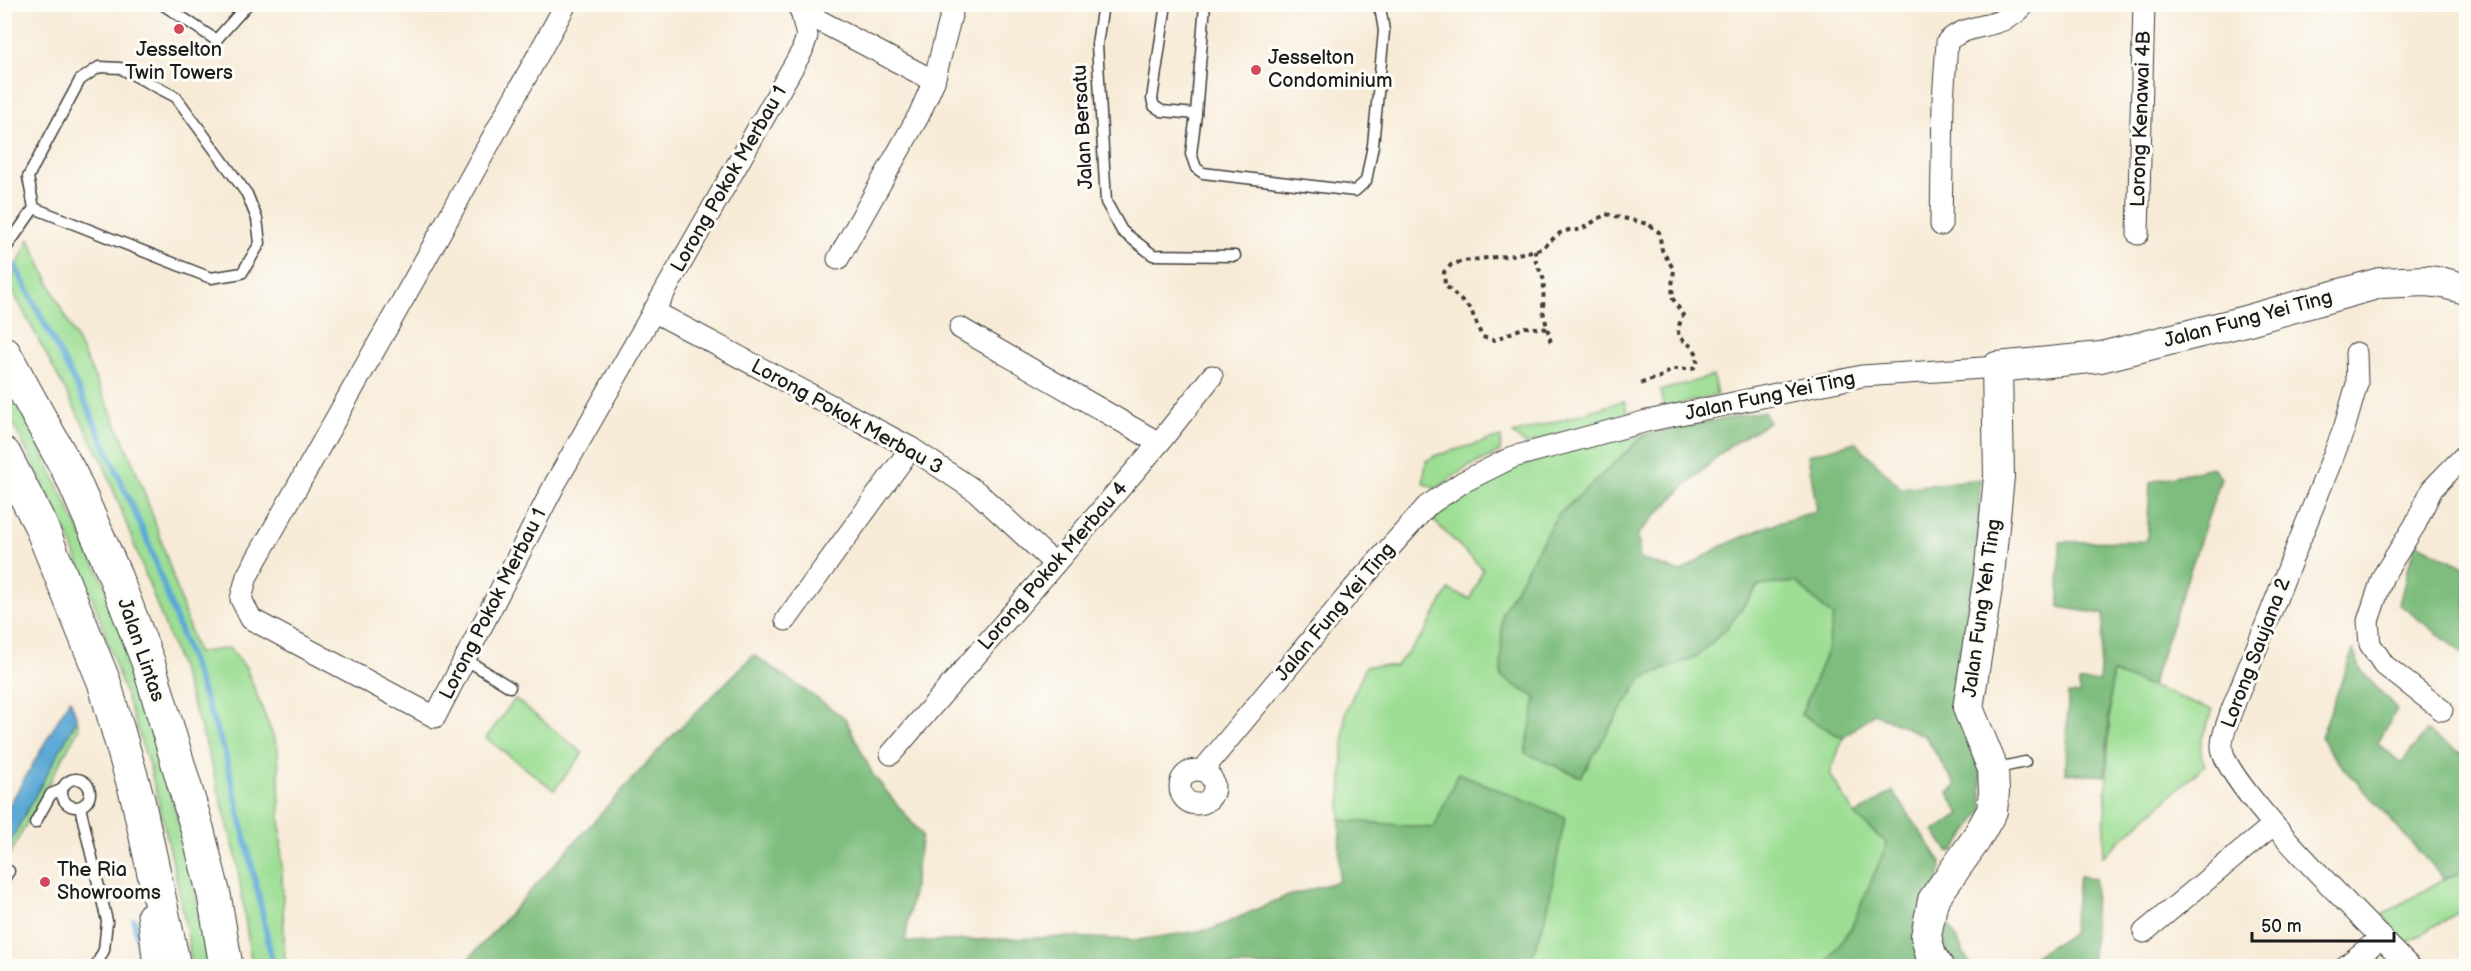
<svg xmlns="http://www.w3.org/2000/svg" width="2471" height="971" viewBox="0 0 2471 971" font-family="'Balsamiq Sans',sans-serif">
<rect width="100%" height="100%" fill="#fdfcf7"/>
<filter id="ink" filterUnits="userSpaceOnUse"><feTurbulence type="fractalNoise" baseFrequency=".0167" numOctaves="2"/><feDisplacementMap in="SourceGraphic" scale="12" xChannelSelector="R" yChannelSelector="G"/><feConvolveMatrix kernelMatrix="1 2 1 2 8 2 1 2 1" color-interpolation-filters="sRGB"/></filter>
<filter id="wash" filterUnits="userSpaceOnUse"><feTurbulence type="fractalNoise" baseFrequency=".008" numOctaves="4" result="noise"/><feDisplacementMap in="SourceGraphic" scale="24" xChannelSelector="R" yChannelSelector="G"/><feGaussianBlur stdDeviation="1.35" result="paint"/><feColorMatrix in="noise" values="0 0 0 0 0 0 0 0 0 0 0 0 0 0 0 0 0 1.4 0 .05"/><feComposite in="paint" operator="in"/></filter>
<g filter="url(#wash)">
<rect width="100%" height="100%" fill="#f7ebd7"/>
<g fill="#9dde94" stroke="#5c7d58" stroke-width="1.5">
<path d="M29,239C56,299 86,357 113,417C148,492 172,574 197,653L229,648L246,668L278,749L285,966H252L236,856L206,744L178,661L103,462L9,284Z"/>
<path d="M4,371L113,602L188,854L209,966H192L186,927L172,858L150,768L96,607L67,533L5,407Z"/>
<path d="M1713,376L1717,395L1664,408L1660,391Z"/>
<path d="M1624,401L1629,417L1526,445L1513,434Z"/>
<path d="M1646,434L1556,517L1502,613L1617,716L1642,678L1697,656L1727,628L1758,586L1796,582L1833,617L1827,651L1801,715L1843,738L1830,774L1855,815L1888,843L1851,928L1825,966H1529L1547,913L1435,828L1340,820L1345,714L1366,666H1396L1423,635L1449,590L1470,599L1483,569L1433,520C1452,504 1472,484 1495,473C1541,451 1596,445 1646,434Z"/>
<path d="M1501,437L1500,452L1464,469L1436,489L1423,483L1426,461L1437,455Z"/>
<path d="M2112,672L2213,710C2205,729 2195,746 2205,765L2103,856Z"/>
<path d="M515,699L583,753L554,790L486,738Z"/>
<path d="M77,719L79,728L5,863V851Z"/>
<path d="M2466,871V908L2406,943L2382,915L2444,879Z"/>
</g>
<g fill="#7ebd7e" stroke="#4d6c4d" stroke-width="1.5">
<path d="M1764,411L1769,422L1729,446L1685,486L1638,534L1640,559L1681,572L1718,548L1768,526L1817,511L1808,455L1855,442L1901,488L1980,479L1978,562L1967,631L1955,676V711L1980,769L1983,810L1953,852L1948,851L1934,831L1960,814L1948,793L1956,786L1925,736L1874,713L1843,738L1801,715L1827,651L1833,617L1796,582L1758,586L1727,628L1697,656L1642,678L1617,716L1581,777L1525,753L1536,698L1501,677L1502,613L1556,517L1646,434Z"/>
<path d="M2212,467L2221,478L2151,687L2112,673L2105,776L2066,773L2068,694H2079V682H2099L2104,614L2059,607L2060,542L2147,541L2150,482Z"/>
<path d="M2415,542L2466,568V656L2399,604Z"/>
<path d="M2353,650L2362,672L2397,709L2378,743L2401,763L2427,731L2466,757V871L2444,879L2329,751L2321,737Z"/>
<path d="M754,655L845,718L873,775L922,835L905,942L1069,937L1138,940L1213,929L1282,898L1339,881L1340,820L1434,828L1458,773L1565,817L1547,913L1529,966H462L666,742Z"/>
<path d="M1893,791L1941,862L1942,869L1915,936L1919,966H1825L1851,928L1887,844L1855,815Z"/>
<path d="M2079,876L2095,878L2093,966H2034L2036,955L2072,934Z"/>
<path d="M1935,915L1948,923L1971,966H1941Z"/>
</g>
<path fill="#5ca9d5" stroke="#3c6278" stroke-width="1.5" d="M70,699L77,719L5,851V813Z"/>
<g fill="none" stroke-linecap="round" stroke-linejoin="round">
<g stroke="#5ca9d5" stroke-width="6">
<path d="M15,266L87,406L146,537L225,753L259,897L273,966"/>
<path d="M134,920L140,952L139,966"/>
</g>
</g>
</g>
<g filter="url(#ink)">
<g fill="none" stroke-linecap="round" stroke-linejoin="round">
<g stroke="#3d3b38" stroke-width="13">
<g id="lane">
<path d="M162,4L216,40L248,4"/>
<path d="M1103,4L1097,44L1106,202L1122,231L1153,255L1235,256"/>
<path d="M1166,4L1152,99L1154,106L1162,111L1196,114"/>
<path d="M1205,4L1196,114L1191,154L1196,168L1203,173L1355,191L1366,181L1373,145L1384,31L1381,13L1377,4"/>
<path d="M4,251L34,208L28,177L80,80L99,67L120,68L176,97L247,194L257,219L260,243L242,273L211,278L34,208"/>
<path d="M465,659L510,687"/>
<path d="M1993,769L2025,762"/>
<circle cx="76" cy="793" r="14"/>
<path d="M80,807L107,921L104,950L96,966"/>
<path d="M35,823L51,794L61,790"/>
<path d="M4,879L9,871"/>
</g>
</g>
<g stroke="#3d3b38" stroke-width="23">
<g id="street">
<path d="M566,4L423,264L247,576L241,599L251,619L435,717L555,484L802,51L807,36L801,11"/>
<path d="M797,5L801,11L934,81"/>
<path d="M1941,225L1943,100L1947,42C1969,20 2002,32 2025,4"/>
<path d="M2138,234L2144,4"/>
<path d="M838,259L919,115L934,81L954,4"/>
<path d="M653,311L911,448L977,492L1055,564"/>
<path d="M960,328L1159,443"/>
<path d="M2356,353L2357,384L2344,429L2231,712C2228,722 2221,737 2222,747C2223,785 2377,932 2409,966"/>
<path d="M786,620L911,448"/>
<path d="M2442,710L2384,665L2370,644L2368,621L2383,576L2415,525L2432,489L2466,454"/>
<path d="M891,754L1159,443L1212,376"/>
<circle cx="1197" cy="787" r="17"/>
<path d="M1203,770L1353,589L1427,506L1463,482L1513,457L1647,421L1862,376L1997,367"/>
<path d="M148,914L154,966"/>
<path d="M2144,932L2273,825"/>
<path d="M2346,966L2382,937"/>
</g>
</g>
<g stroke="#3d3b38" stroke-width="32">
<path id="secondary" d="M1938,966L1931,956L1926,936L1933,900L1975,841L1992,811L1994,792L1993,769L1968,708L1989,575L1999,477L1997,367L2101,357L2245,321L2380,283L2426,281L2444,283L2466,289"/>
</g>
<g stroke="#3d3b38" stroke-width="35">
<g id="highway">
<path d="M4,353L72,477L113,571L148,662L197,828L214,895L226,966"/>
<path d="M4,454L40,524L104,682L138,800L174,966"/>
</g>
</g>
<g stroke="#3d3b38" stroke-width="4" stroke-dasharray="4.5 4.5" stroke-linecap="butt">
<path d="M1535,250L1536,262L1544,280L1543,311L1551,343"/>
<path d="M1547,329L1525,327L1494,340L1482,337L1471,310L1445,285L1444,272L1451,265L1463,261L1513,255L1541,249L1560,233L1569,230H1580L1606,214L1648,224L1659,232L1662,250L1674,270L1672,286L1673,299L1683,315C1669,347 1689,334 1698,357L1696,366L1692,369H1673L1660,377L1639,384"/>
</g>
<use href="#lane" stroke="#fff" stroke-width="10"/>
<use href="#street" stroke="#fff" stroke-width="21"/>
<use href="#secondary" stroke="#fff" stroke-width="30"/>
<use href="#highway" stroke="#fff" stroke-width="33"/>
</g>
</g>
<g fill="#d1495b" stroke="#fdfcf7" stroke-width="2">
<circle cx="179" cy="29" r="6"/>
<circle cx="1256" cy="70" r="6"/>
<circle cx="45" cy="882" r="6"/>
</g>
<g text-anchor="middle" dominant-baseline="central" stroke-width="6" stroke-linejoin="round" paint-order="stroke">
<g font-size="20" fill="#1c1c1c" stroke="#fdfcf7" text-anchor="start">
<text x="179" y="50" text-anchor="middle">Jesselton<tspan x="179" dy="23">Twin Towers</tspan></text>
<text x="1268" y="58">Jesselton<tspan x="1268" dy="23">Condominium</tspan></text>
<text x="57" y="870">The Ria<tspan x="57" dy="23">Showrooms</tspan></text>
</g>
<g font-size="20" fill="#1c1c1c" stroke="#fdfcf7">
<text transform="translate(2141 119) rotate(-88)">Lorong Kenawai 4B</text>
<text transform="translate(1083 127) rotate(-93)">Jalan Bersatu</text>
<text transform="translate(729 179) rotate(-60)">Lorong Pokok Merbau 1</text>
<text transform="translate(2248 319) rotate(-15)">Jalan Fung Yei Ting</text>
<text transform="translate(1770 396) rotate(-12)">Jalan Fung Yei Ting</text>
<text transform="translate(847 417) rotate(29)">Lorong Pokok Merbau 3</text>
<text transform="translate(1053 566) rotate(-49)">Lorong Pokok Merbau 4</text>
<text transform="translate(493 604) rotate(-63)">Lorong Pokok Merbau 1</text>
<text transform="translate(1982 608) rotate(-82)">Jalan Fung Yeh Ting</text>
<text transform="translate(1335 612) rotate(-50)">Jalan Fung Yei Ting</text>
<text transform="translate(141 650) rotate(71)">Jalan Lintas</text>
<text transform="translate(2256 653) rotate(-69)">Lorong Saujana 2</text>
</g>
</g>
<rect width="2471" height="971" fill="none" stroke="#fdfcf7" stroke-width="24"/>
<path d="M2252 932v9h142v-9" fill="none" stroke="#1c1c1c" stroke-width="3"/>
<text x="2261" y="932" font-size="18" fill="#1c1c1c" stroke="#fdfcf7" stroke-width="4.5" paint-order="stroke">50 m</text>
</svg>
